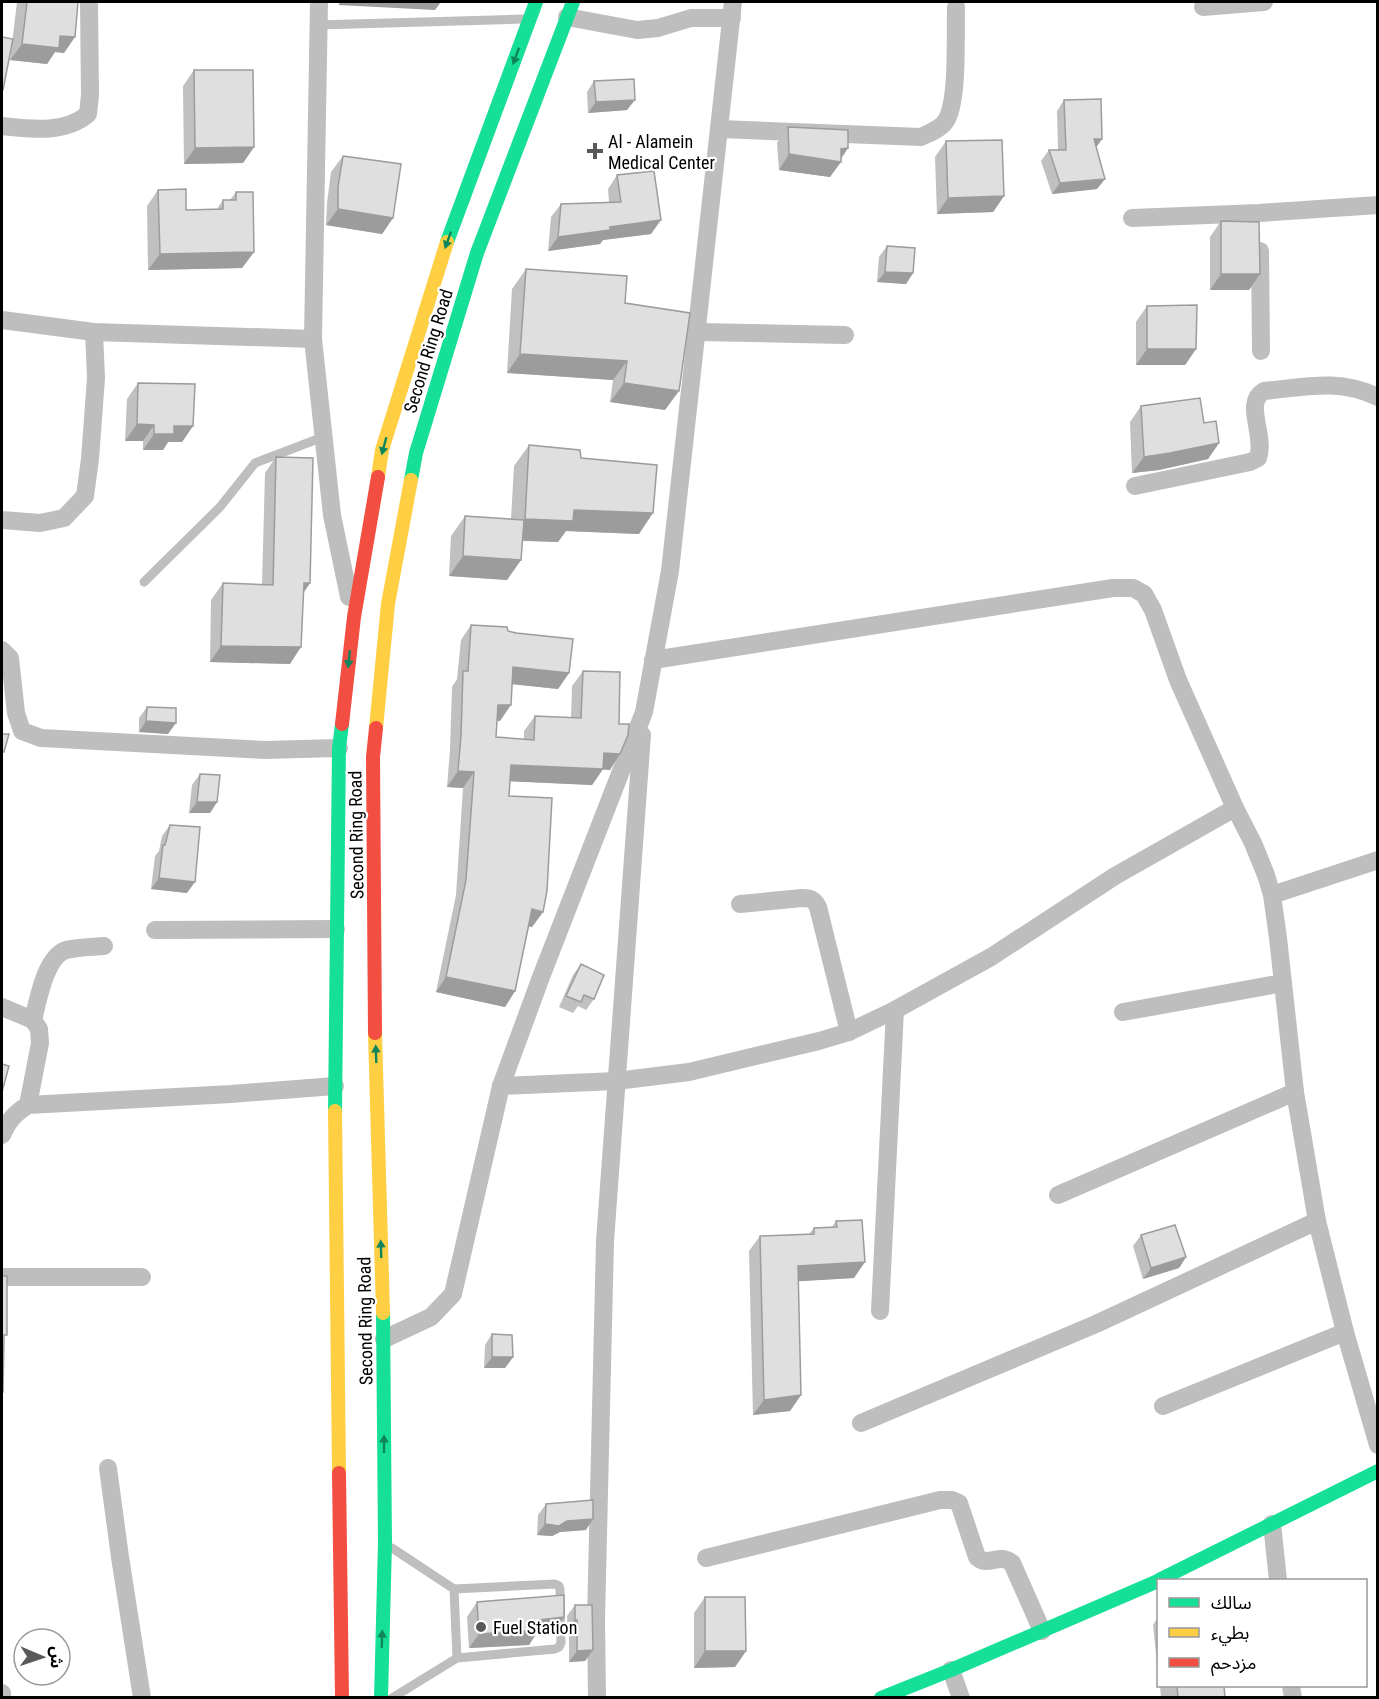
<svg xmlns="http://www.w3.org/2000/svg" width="1379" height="1699" viewBox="0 0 1379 1699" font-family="'Roboto Condensed','Noto Sans Arabic',sans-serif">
<rect width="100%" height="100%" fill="#fff"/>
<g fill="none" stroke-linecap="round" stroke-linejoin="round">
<g stroke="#bebebe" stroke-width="9">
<path d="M318,25L524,19"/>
<path d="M144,582L220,507L255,463L323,437"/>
<path d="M454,1589L555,1584L559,1586L560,1589L561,1643L559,1647L555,1649L457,1658"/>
<path d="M392,1698L457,1658L454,1589L392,1548"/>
</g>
<g stroke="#bebebe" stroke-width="18">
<path d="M319,2L313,339L332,515L349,597"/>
<path d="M1203,7L1264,2"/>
<path d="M567,17L637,30L658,28L691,18H732"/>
<path d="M2,126C30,129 65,134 88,114L90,95L89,2"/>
<path d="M720,129L921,137C929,133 940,129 945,122C959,104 955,32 956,7"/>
<path d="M1132,218L1259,213L1378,205"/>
<path d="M1260,251L1261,351"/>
<path d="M2,320L94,332L313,339"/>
<path d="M697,332L845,335"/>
<path d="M1135,486L1250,462L1258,458C1266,435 1243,403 1264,391C1306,387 1338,378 1378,397"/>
<path d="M2,520L40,523L64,518L85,496L90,459L96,378L94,332"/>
<path d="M2,650L10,658L16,713L22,731L41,738L265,750L339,748"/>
<path d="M653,660L1113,588H1133L1144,594L1153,610L1178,680L1235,808L1253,843L1266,875L1272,895L1278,938L1295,1092L1317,1221L1345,1332L1378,1445"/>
<path d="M1272,895L1378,860"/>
<path d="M740,904L802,898C810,898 814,899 818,907L849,1032"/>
<path d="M155,930L336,929"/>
<path d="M2,1007L33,1020L39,1029L40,1043L28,1105"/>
<path d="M1123,1012L1283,983"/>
<path d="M33,1020C38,1001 45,957 66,950C78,947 92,947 104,946"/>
<path d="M501,1086L616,1081L689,1072L819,1041L849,1032L895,1010L991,957L1115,876L1235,808"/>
<path d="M2,1135C8,1121 15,1113 28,1105L231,1094L335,1086"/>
<path d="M1058,1195L1295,1092"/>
<path d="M2,1277H142"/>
<path d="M880,1311L895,1010"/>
<path d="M384,1339L431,1317L453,1294L501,1086L541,977L644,712L670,571L733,2"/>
<path d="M1163,1406L1345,1332"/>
<path d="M861,1423L1096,1324L1317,1221"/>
<path d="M108,1468L120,1557L142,1698"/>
<path d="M1272,1524L1278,1580"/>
<path d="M706,1558L940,1500H952L959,1503L977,1557C989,1568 998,1552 1012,1563L1042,1631"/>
<path d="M951,1670L961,1698"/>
<path d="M1291,1686L1293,1698"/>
<path d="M2,1693V1698"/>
<path d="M597,1698L596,1619L605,1241L642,735"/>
</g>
<g stroke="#16e098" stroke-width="14">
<path d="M447,242L536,2"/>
<path d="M411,480L416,453L477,253L573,2"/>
<path d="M335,1111L339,748L342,724"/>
<path d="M1159,1580L1378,1471"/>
<path d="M381,1698L385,1543L383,1313"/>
<path d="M881,1698L951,1670L1158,1581"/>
</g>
<g stroke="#ffcf43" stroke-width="14">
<path d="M378,477L382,450L447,242"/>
<path d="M376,728L388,604L411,480"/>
<path d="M375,1033L383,1313"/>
<path d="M335,1111L339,1473"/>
</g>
<g stroke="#f24e42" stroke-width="14">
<path d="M342,724L354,617L378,477"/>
<path d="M375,1033L373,757L376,728"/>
<path d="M339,1473L342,1698"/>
</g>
</g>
<g fill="#c0c0c0">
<path d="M17,2H78L64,53L55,52L47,64L10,60Z"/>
<path d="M194,70L254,147L243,163L184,164L183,86Z"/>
<path d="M594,81L627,110L588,113L587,92Z"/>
<path d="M1064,100L1102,139L1096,147L1105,179L1097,189L1052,194L1041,161L1049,150H1058L1057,111Z"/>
<path d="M788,127L848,148L830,177L779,170L777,143Z"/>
<path d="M946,141L1004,196L993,212L937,214L935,157Z"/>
<path d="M343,156L393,218L382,234L326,225L327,203L331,172Z"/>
<path d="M617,175L651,234L603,240L600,244L548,251L551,217L561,204L609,202L608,189Z"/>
<path d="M158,190L186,210L217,209L223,200H230L236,192L254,252L242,268L148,270L147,206Z"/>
<path d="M1221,221L1260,274L1249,290H1210V237Z"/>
<path d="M887,246L913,273L906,284L877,282L879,257Z"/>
<path d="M526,269L625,303L665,410L610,402L613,380L507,373L512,289Z"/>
<path d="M1147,306L1196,349L1185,365H1136V322Z"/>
<path d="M138,383L193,426L182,442H168L163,450H143V441H125L127,399Z"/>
<path d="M1141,406L1204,423L1219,443L1208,459L1159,470L1132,473L1130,422Z"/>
<path d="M529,445L581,458L639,534L566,531L558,542L522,541L521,560L507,580L449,576L451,536L465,516L511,519L514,466Z"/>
<path d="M276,457L310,583L304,592L290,664L210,662L211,600L223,583L262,585L265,473Z"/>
<path d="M471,625L508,631L569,673L558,689L512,684L500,721H497L496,737L524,739V731L535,716L571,718L572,686L583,671L610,770L603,769L592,785L510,781L509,796L543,912L532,927L529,926L515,991L505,1007L436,992L456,895L463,788L447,787L450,750L452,687L457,679L461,640Z"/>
<path d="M147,707L168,734L139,732V718Z"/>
<path d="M200,774L217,802L210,813H189L192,785Z"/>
<path d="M170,825L187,893L151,889L155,856L159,851L162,836Z"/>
<path d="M581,964L594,999L586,1010L578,1006L573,1013L559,1007L573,975Z"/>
<path d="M836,1221L854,1278L798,1281L801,1395L790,1411L753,1415L749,1251L760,1236L809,1234L814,1228L832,1227Z"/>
<path d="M1141,1235L1186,1257L1179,1268L1143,1279L1133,1246Z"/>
<path d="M492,1334L513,1357L505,1368H484L485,1345Z"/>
<path d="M546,1504L586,1530L560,1532L552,1536L537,1535L538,1515Z"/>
<path d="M705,1597L746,1651L735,1667L694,1668V1613Z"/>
<path d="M477,1602L554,1632L536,1634L529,1645L469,1648L467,1617Z"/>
<path d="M575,1605L593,1650L585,1661L569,1662V1631H568L567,1616Z"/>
<path d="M1158,1617V1673L1153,1625Z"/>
<path d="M1160,1686H1224L1225,1698H1161Z"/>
</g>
<g fill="#9c9c9c">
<path d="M341,2H441L435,10L338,5Z"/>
<path d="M60,36L75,37L64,53L55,52L47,64L10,60L22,44Z"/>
<path d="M635,100L627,110L588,113L596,102Z"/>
<path d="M1094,139H1102L1095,149Z"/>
<path d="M254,147L243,163L184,164L195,148Z"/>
<path d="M848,148L839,161L841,162L830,177L779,170L789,154Z"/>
<path d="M1105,179L1097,189L1052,194L1060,183Z"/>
<path d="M1004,196L993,212L937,214L948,198Z"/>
<path d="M338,209L393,218L382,234L326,225Z"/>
<path d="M661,220L651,234L603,240L600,244L548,251L558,237L610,227Z"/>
<path d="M254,252L242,268L148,270L160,254Z"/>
<path d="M885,272L913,273L906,284L877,282Z"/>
<path d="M1221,274H1260L1249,290H1210Z"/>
<path d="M1147,349H1196L1185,365H1136Z"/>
<path d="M520,354L627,361L613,380L507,373Z"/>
<path d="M624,383L679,391L665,410L610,402Z"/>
<path d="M137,424L154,425L143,441H125Z"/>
<path d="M174,426H193L182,442H168L163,450H143L154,434Z"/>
<path d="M1219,443L1208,459L1159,470L1132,473L1144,457Z"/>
<path d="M574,510L653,513L639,534L566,531L558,542L510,540L525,519Z"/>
<path d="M463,556L521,560L507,580L449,576Z"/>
<path d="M304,583H310L299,599Z"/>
<path d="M221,646L301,647L290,664L210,662Z"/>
<path d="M513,667L569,673L558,689L502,683Z"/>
<path d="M498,705H511L500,721L487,720Z"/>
<path d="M146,721L176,723L168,734L139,732Z"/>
<path d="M604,753L620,754L610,770L593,769Z"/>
<path d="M511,765L603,769L592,785L501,781Z"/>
<path d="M458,771L474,772L463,788L447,787Z"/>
<path d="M197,802H217L210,813H189Z"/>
<path d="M159,878L195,882L187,893L151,889Z"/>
<path d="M532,909L543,912L532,927L521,925Z"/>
<path d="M446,977L515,991L505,1007L436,992Z"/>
<path d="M1186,1257L1179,1268L1143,1279L1151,1268Z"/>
<path d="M865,1262L854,1278L787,1282L798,1266Z"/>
<path d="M492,1357H513L505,1368H484Z"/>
<path d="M801,1395L790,1411L753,1415L764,1400Z"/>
<path d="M593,1519L586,1530L560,1532L552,1536L537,1535L545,1524L567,1521Z"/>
<path d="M564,1617L554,1632L536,1634L529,1645L469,1648L479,1634L539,1620Z"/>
<path d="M575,1620H577L569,1631H568Z"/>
<path d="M593,1650L585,1661L569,1662L577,1651Z"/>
<path d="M705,1651H746L735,1667L694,1668Z"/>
</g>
<g fill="#dfdfdf" stroke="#9c9c9c" stroke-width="1.5">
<path d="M27,2H78L75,37L60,36L59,48L22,44Z"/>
<path d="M2,37L13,39L3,90H2Z"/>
<path d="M194,70H253L254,147L195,148Z"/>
<path d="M634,79L635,100L596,102L594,81Z"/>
<path d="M1101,99L1102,139H1094L1105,179L1060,183L1049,150H1066L1064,100Z"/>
<path d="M788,127L848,130V148L841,149V162L789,154Z"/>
<path d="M1002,140L1004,196L948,198L946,141Z"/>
<path d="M343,156L401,164L393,218L338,209V187Z"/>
<path d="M654,171L661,220L610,227V230L558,237L561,204L621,202L617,175Z"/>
<path d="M186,189V210L223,209V200H236V192H253L254,252L160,254L158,190Z"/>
<path d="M1221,221L1259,222L1260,274H1221Z"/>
<path d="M887,246L915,248L913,273L885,272Z"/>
<path d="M526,269L627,276L625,303L690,313L679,391L624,383L627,361L520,354Z"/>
<path d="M1197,305L1196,349H1147V306Z"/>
<path d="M138,383L195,384L193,426H174V434H154V425L137,424Z"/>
<path d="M1200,398L1204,423L1216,421L1219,443L1170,453L1144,457L1141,406Z"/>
<path d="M529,445L580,450L581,458L657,465L653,513L574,510L573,521L525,519Z"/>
<path d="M276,457L313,458L310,583H304L301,647L221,646L223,583L273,585Z"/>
<path d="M465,516L524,520L521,560L463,556Z"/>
<path d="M471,625L507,627L508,631L516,633L573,639L569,673L513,667L511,705H498L496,737L534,740L535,716L581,718L583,671L620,672L619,724H629L628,735L620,754L604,753L603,769L511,765L509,796L552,798L547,891L543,912L532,909L515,991L446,977L466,880L474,772L458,771L461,735L463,671H468Z"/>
<path d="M147,707L176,708V723L146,721Z"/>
<path d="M2,734H9L4,752L2,751Z"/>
<path d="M200,774L220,775L217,802H197Z"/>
<path d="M170,825L200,827L195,882L159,878L163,845H165Z"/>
<path d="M581,964L604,975L594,999L584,995L581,1002L566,996Z"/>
<path d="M2,1064L9,1066L2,1092Z"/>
<path d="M862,1220L865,1262L798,1266L801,1395L764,1400L760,1236L814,1234V1228L837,1227L836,1221Z"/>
<path d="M1175,1225L1186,1257L1151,1268L1141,1235Z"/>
<path d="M2,1276H7V1335H4L3,1392H2Z"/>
<path d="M492,1334L512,1335L513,1357H492Z"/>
<path d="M593,1500V1519L567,1521L559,1526L545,1524L546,1504Z"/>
<path d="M564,1595V1617L539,1620V1630L479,1634L477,1602Z"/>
<path d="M705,1597H745L746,1651H705Z"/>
<path d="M575,1605H592L593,1650L577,1651V1620H575Z"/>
<path d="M1177,1686H1224L1225,1698H1178Z"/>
</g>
<defs><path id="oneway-solid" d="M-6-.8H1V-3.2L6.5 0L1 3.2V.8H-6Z" transform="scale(1.5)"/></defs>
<g fill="#0d865b">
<use href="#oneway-solid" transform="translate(516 56) rotate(110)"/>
<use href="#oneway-solid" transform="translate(448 240) rotate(110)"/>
<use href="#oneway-solid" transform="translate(384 446) rotate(105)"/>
<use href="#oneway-solid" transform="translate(349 659) rotate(96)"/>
<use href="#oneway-solid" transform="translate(376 1054) rotate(-92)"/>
<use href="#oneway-solid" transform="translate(381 1249) rotate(-92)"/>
<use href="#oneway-solid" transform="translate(384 1444) rotate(-90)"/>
<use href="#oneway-solid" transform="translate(382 1639) rotate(-88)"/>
</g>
<g fill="#595959" stroke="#fff" stroke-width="2">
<path d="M592 142h6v6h6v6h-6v6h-6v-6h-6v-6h6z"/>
<circle cx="481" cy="1627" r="6"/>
</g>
<g text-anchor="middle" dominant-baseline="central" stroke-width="4.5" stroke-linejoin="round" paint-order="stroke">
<g font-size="18" fill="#000" stroke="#fff" text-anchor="start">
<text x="608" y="141">Al - Alamein<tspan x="608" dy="21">Medical Center</tspan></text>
<text x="493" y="1627">Fuel Station</text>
</g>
<g font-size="18" fill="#000" stroke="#fff">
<text transform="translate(428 351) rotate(-73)">Second Ring Road</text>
<text transform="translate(356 835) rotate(-91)">Second Ring Road</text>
<text transform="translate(365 1321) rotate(-91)">Second Ring Road</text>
</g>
</g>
<rect width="1379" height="1699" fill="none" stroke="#000000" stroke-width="6"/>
<rect x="1157" y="1579" width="210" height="108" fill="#ffffff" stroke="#999999" stroke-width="1.5"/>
<rect x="1169" y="1598" width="30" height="9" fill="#16e098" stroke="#999999" stroke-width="1.5"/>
<text x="1211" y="1609" font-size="18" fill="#000000">سالك</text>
<rect x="1169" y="1628" width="30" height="9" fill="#ffcf43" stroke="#999999" stroke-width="1.5"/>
<text x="1211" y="1639" font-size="18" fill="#000000">بطيء</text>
<rect x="1169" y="1658" width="30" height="9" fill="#f24e42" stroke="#999999" stroke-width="1.5"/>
<text x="1211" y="1669" font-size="18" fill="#000000">مزدحم</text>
<g transform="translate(42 1657) rotate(92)"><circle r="28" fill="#ffffff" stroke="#999999" stroke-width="1.5"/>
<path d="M0-4.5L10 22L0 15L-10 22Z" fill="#595959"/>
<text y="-9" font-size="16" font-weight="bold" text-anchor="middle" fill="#000000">ش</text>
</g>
</svg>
